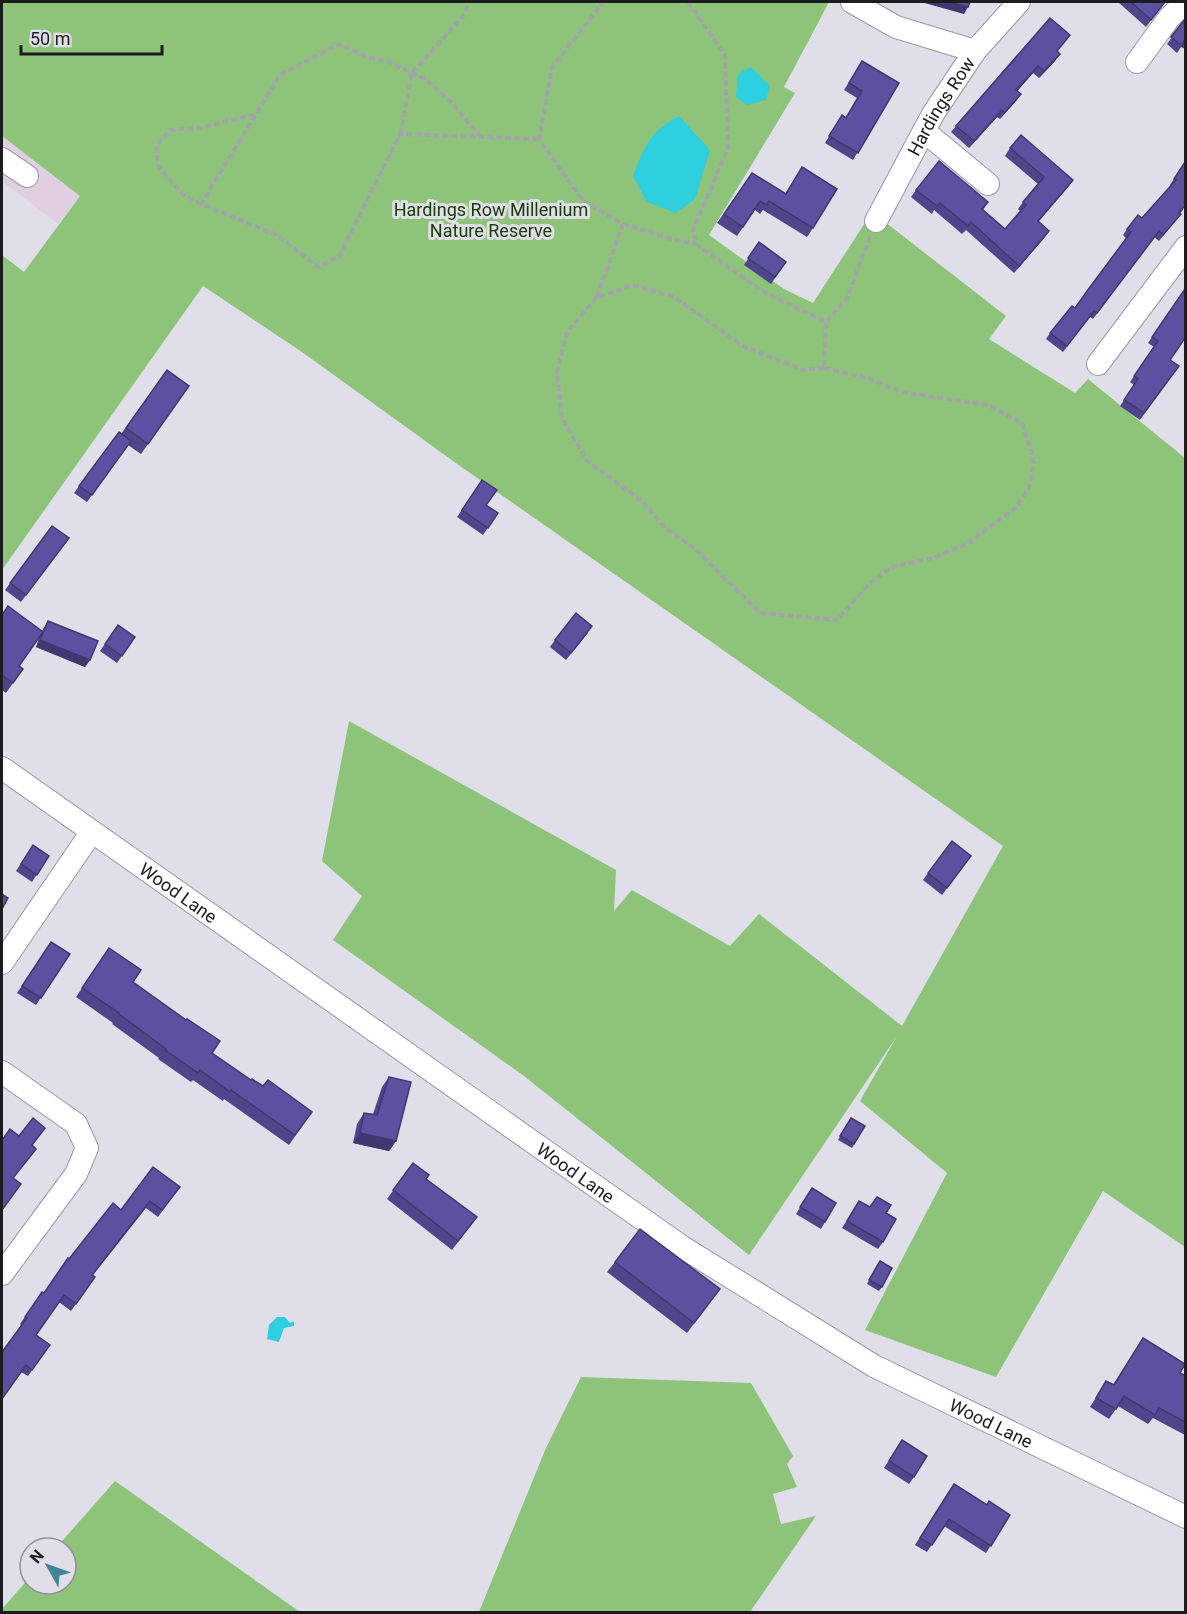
<svg xmlns="http://www.w3.org/2000/svg" width="1187" height="1614" viewBox="0 0 1187 1614" font-family="Roboto,sans-serif">
<rect width="100%" height="100%" fill="#dfdee9"/>
<path fill="#e0cfe1" d="M2,136L80,195L58,224L2,181Z"/>
<g fill="#8dc47a">
<path d="M2,2H829L784,87L795,93L709,235L784,289L813,303L872,212L1006,316L989,339L1075,393L1088,379L1185,458V1247L1103,1191L996,1377L865,1330L947,1173L860,1101L897,1036L749,1255L524,1076L333,940L362,896L322,861L349,721L616,870L614,911L632,890L730,946L759,914L902,1026L1003,846L460,466L302,352L203,286L2,570V255L24,272L80,196L2,136Z"/>
<path d="M581,1377L751,1383L793,1456L787,1464L797,1487L773,1494L781,1524L816,1516L750,1612H479L546,1448Z"/>
<path d="M115,1481L300,1612H2V1609L30,1577V1584H66V1548H56Z"/>
</g>
<g fill="#2ecfde">
<path d="M751,67L770,86L766,100L747,105L736,97L738,74Z"/>
<path d="M679,116L710,150L695,199L676,213L647,202L633,176C644,147 650,131 679,116Z"/>
<path d="M277,1317H285L290,1323L294,1321V1326L284,1328L279,1342L267,1339L269,1325Z"/>
</g>
<g fill="none" stroke-linecap="round" stroke-linejoin="round">
<g stroke="#9898a2" stroke-width="24">
<g id="minor">
<path d="M852,2L896,27L975,51"/>
<path d="M1137,62L1169,18L1186,2"/>
<path d="M924,131L988,184"/>
<path d="M2,159L27,176"/>
<path id="s1" d="M876,221L933,114L975,51L1019,2"/>
<path d="M1098,364L1186,247"/>
<path id="s2" d="M2,768L578,1174L684,1248L874,1366L1186,1517"/>
<path d="M2,963L91,833"/>
<path d="M2,1072L76,1124L87,1148L76,1174L2,1274"/>
</g>
</g>
<g stroke="#a4a3ac" stroke-width="4" stroke-dasharray="6 3" stroke-linecap="butt">
<path d="M688,2L725,55L728,148L693,230L696,244L760,290L826,322"/>
<path d="M400,134L412,73L464,15L469,2"/>
<path d="M481,137L450,101L425,79L389,62L370,58L338,44L280,75L201,204L277,235L318,267L339,257L400,134L539,139"/>
<path d="M201,204L182,194L158,166L156,146L170,130L200,128L254,115"/>
<path d="M623,224L671,239L696,244"/>
<path d="M597,297L623,224L583,201L539,139L552,68L603,2"/>
<path d="M824,368L803,370L743,346L674,297L633,285L596,298L567,332L557,373L562,418L587,461L642,501L664,527L694,548L760,613L837,620L869,584L891,567L933,558L967,544L1015,508L1029,488L1034,462L1022,423L988,405L901,392L868,378L824,368L826,322L847,298L870,237"/>
</g>
<use href="#minor" stroke="#fff" stroke-width="22"/>
</g>
<g fill="#4f458a">
<path d="M1118,2H1165L1146,27Z"/>
<path d="M1185,19V49L1181,47L1177,53L1167,44Z"/>
<path d="M1065,42L1057,51L1055,61L1039,78L1033,73L1017,91L1021,94L1016,101L1000,119L997,117L969,148L951,132L956,126Z"/>
<path d="M862,61L899,83L853,160L825,143L842,115L846,117L857,98L844,90Z"/>
<path d="M1010,148L1073,180L1068,187L1038,221L1044,238L1014,273L966,230L962,234L934,210L932,214L911,197L916,190L988,202L983,210L1005,229L1020,211L1018,209L1023,202L1038,184L1005,156Z"/>
<path d="M1185,162L1184,202L1183,210L1180,213L1181,214L1159,241L1154,237L1093,319L1090,317L1063,352L1046,339L1050,333L1075,308L1126,238L1123,235L1127,229L1142,218L1171,186L1170,185Z"/>
<path d="M802,167L813,228L807,237L763,210L760,214L755,210L737,236L717,223L752,173L785,194Z"/>
<path d="M759,242L786,262L771,284L744,265Z"/>
<path d="M1185,289L1170,360L1179,366L1140,420L1120,406L1134,385L1130,382L1154,347L1148,343Z"/>
<path d="M167,370L189,386L141,454L128,445L87,502L74,493L119,432L121,434Z"/>
<path d="M482,480L486,505L498,513L483,535L457,517Z"/>
<path d="M52,526L69,538L21,602L5,590Z"/>
<path d="M2,615L42,631L48,621L90,660L85,667L36,647L39,638L19,666L23,669L6,693L2,690Z"/>
<path d="M118,625L135,637L117,663L100,651Z"/>
<path d="M588,633L566,660L550,647L555,640Z"/>
<path d="M33,845L49,856L32,882L16,871Z"/>
<path d="M971,856L942,895L923,880L928,873Z"/>
<path d="M51,942L70,954L36,1005L17,993Z"/>
<path d="M109,948L133,982L212,1053L251,1080L312,1112L289,1145L224,1099L223,1101L193,1080L191,1082L158,1059L159,1058L112,1024L113,1023L76,997Z"/>
<path d="M389,1077L396,1141L389,1151L353,1143L357,1124L364,1113L373,1114L382,1087Z"/>
<path d="M851,1118L865,1126L852,1148L838,1140Z"/>
<path d="M413,1163L426,1179L477,1217L452,1250L387,1199Z"/>
<path d="M180,1187L158,1217L146,1208L93,1275L95,1277L71,1311L59,1302L36,1335L50,1345L28,1376L21,1372V1325L20,1324L42,1292L44,1293L69,1259L121,1210Z"/>
<path d="M812,1188L825,1222L821,1229L796,1214Z"/>
<path d="M877,1197L886,1213L883,1242L878,1249L842,1228L859,1201L870,1207Z"/>
<path d="M615,1262L720,1289L687,1333L607,1272Z"/>
<path d="M877,1265L882,1287L879,1291L867,1284Z"/>
<path d="M1143,1338L1180,1373L1185,1376V1435L1153,1418L1148,1424L1118,1406L1109,1419L1090,1407L1106,1381L1113,1385Z"/>
<path d="M902,1440L914,1477L909,1484L884,1468Z"/>
<path d="M949,1491L1010,1515L986,1553L944,1526L927,1552L915,1545Z"/>
</g>
<g fill="#403870">
<path d="M921,2H949L968,7L964,14Z"/>
<path d="M1060,54L1055,61L1039,78L1044,71Z"/>
<path d="M1038,66L1033,73L1012,97L1016,90Z"/>
<path d="M1021,94L1016,101L1000,119L1004,113Z"/>
<path d="M1002,110L997,117L969,148L974,141Z"/>
<path d="M1073,180L1068,187L1033,228L1038,221Z"/>
<path d="M1049,231L1044,238L1014,273L1019,266Z"/>
<path d="M40,640L90,660L85,667L36,647Z"/>
<path d="M360,1133L396,1141L389,1151L353,1143Z"/>
</g>
<g fill="#5c50a0" stroke="#403870" stroke-width="1.5">
<path d="M949,2H970L968,7Z"/>
<path d="M1131,2H1165L1151,20Z"/>
<path d="M1050,18L1070,35L1057,51L1060,54L1044,71L1038,66L1016,90L1021,94L1004,113L1002,110L974,141L956,126Z"/>
<path d="M1185,19V39L1182,46L1171,37Z"/>
<path d="M862,61L899,83L858,153L829,136L842,115L846,118L862,91L849,83Z"/>
<path d="M1021,135L1073,180L1038,221L1049,231L1019,266L971,222L968,226L940,203L937,206L916,190L939,161L988,202L982,209L1005,229L1026,205L1023,202L1044,177L1010,148Z"/>
<path d="M1185,162V200L1184,202L1185,203V206L1179,212L1181,214L1163,235L1159,231L1097,313L1094,311L1067,346L1050,333L1072,306L1075,308L1090,287L1131,232L1127,229L1138,215L1142,218L1176,180L1174,179Z"/>
<path d="M802,167L837,189L813,228L769,201L767,205L760,201L743,227L724,214L752,173L786,194Z"/>
<path d="M759,242L786,262L775,277L748,258Z"/>
<path d="M1185,289V338L1170,360L1179,366L1144,413L1124,400L1138,379L1134,376L1158,341L1152,337Z"/>
<path d="M167,370L189,386L148,444L126,428Z"/>
<path d="M119,432L131,441L92,495L79,486Z"/>
<path d="M482,480L497,490L486,505L498,513L488,528L462,510Z"/>
<path d="M52,526L69,538L26,595L10,583Z"/>
<path d="M8,606L43,632L19,666L23,669L13,683L2,675V615Z"/>
<path d="M576,613L592,626L571,653L555,640Z"/>
<path d="M48,621L98,641L90,660L40,640Z"/>
<path d="M118,625L135,637L122,656L105,644Z"/>
<path d="M952,841L971,856L947,888L928,873Z"/>
<path d="M33,845L49,856L37,875L21,864Z"/>
<path d="M2,894L8,898L2,909Z"/>
<path d="M51,942L70,954L41,998L22,986Z"/>
<path d="M109,948L141,970L133,982L186,1020L187,1019L220,1041L212,1053L251,1080L252,1079L263,1086L268,1080L312,1112L295,1135L231,1090L230,1092L200,1070L198,1073L165,1050L166,1049L119,1014V1013L82,988Z"/>
<path d="M389,1077L411,1082L396,1141L360,1133L364,1113L377,1115Z"/>
<path d="M33,1118L45,1128L32,1145L36,1149L13,1178L21,1184L2,1210V1140L10,1129L19,1136Z"/>
<path d="M851,1118L865,1126L854,1144L840,1136Z"/>
<path d="M413,1163L429,1175L426,1179L477,1217L458,1241L393,1190Z"/>
<path d="M153,1167L180,1187L162,1210L150,1201L92,1275L95,1277L76,1304L64,1295L36,1335L50,1345L32,1370L26,1365L2,1399V1352L27,1318L25,1317L42,1292L44,1293L68,1258L69,1259L113,1203L121,1210Z"/>
<path d="M812,1188L836,1203L825,1222L800,1207Z"/>
<path d="M877,1197L891,1205L886,1213L896,1219L883,1242L847,1221L859,1201L870,1207Z"/>
<path d="M640,1229L720,1289L694,1323L615,1262Z"/>
<path d="M880,1261L892,1268L882,1287L869,1280Z"/>
<path d="M1143,1338L1185,1364L1180,1373L1185,1376V1422L1159,1408L1155,1415L1124,1396L1116,1409L1096,1398L1106,1381L1114,1385Z"/>
<path d="M902,1440L927,1456L914,1477L889,1461Z"/>
<path d="M954,1484L987,1505L989,1501L1010,1515L991,1546L949,1519L932,1545L920,1538Z"/>
</g>
<g text-anchor="middle" dominant-baseline="central" stroke-width="6" stroke-linejoin="round" paint-order="stroke">
<g font-size="18" fill="#1c1c1f" stroke="#dfdee9">
<text stroke="none"><textPath href="#s1" startOffset="132">Hardings Row</textPath></text>
<text stroke="none"><textPath href="#s2" startOffset="216">Wood Lane</textPath></text>
<text stroke="none"><textPath href="#s2" startOffset="702">Wood Lane</textPath></text>
<text stroke="none"><textPath href="#s2" startOffset="1188">Wood Lane</textPath></text>
</g>
<g font-size="18" fill="#163c04" stroke="#dfdee9">
<text x="491" y="209">Hardings Row Millenium<tspan x="491" dy="21">Nature Reserve</tspan></text>
</g>
</g>
<rect width="1187" height="1614" fill="none" stroke="#1c1c1f" stroke-width="6"/>
<g transform="translate(48 1566) rotate(310)"><circle r="28" fill="#dfdee9" stroke="#919098" stroke-width="1.5"/>
<path d="M0-4.5L10 22L0 15L-10 22Z" fill="#438696"/>
<text y="-9" font-size="16" font-weight="bold" text-anchor="middle" fill="#1c1c1f">N</text>
</g>
<path d="M21 45v9h141v-9" fill="none" stroke="#1c1c1f" stroke-width="3"/>
<text x="30" y="45" font-size="18" fill="#1c1c1f" stroke="#dfdee9" stroke-width="4.5" paint-order="stroke">50 m</text>
</svg>
